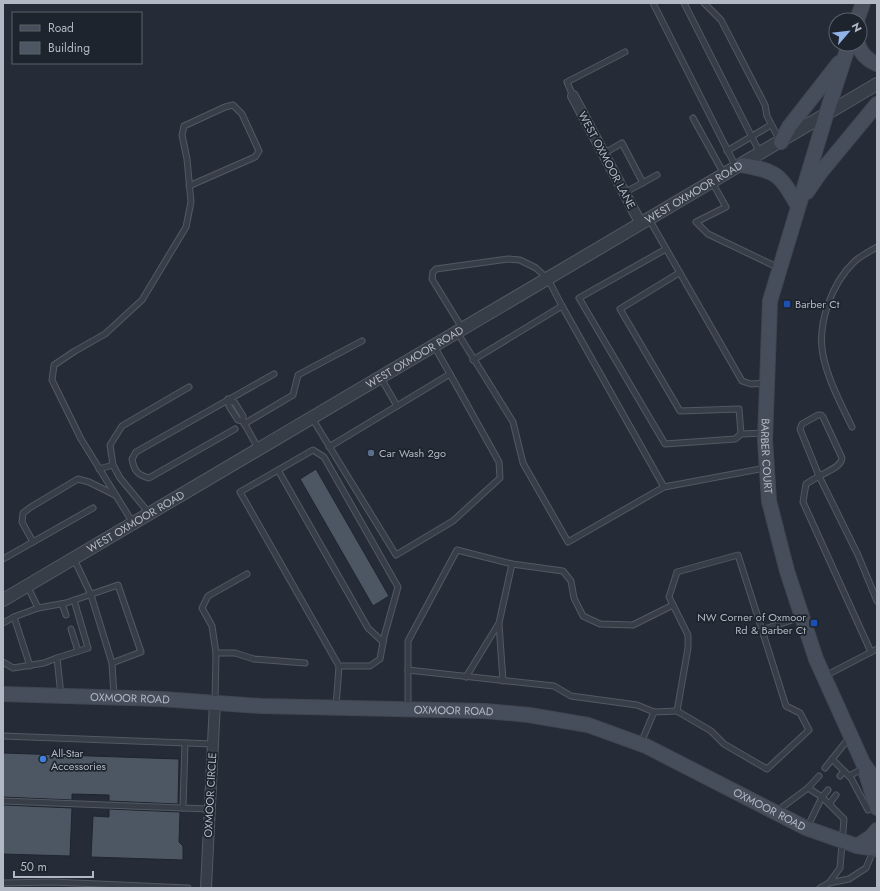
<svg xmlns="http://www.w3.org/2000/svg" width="880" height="891" viewBox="0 0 880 891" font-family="Jost,sans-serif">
<rect width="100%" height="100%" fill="#252c38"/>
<g fill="#4d5763" stroke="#1f252f">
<path d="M316,469L389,596L373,606L300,479Z"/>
<path d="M3,753L179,759L178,804L109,801V795L72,794V800L3,797Z"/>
<path d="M3,805L72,808L70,856L3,854Z"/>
<path d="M109,809L180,812L179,842L183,846V860L91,857L93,816L109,817Z"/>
</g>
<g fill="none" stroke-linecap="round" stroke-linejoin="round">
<g stroke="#535963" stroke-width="7">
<g id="service">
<path d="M653,3L736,167"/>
<path d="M684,3L760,153"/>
<path d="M704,3L721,20L765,105L767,116L780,141"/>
<path d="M573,96L567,82L625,52"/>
<path d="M693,118L724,174"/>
<path d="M727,151L771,125"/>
<path d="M603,154L622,143L643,183"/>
<path d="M712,182L726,207L696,222L708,234L779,268"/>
<path d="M624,193L657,175"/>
<path d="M649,219L742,381L751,384L766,383"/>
<path d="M666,249L579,298L665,444L735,439L741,434L764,433"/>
<path d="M679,273L620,309L680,411L739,409L741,434"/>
<path d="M562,306L664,487"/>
<path d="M462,328L432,279L433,272L436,269L508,259L520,260L536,268L548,279L562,306L473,360"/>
<path d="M457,332L513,422L523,463L568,542L664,487L765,468"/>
<path d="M434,346L450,374"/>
<path d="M381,378L397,406"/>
<path d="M818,415H821L823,417L842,458C841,467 827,472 819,476L800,429L802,424Z"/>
<path d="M312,418L337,459L396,555L453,521L500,478L499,462L450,374L329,447"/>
<path d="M243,421L238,420L229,406L228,399L235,403L243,416V421L258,448"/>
<path d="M244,424L293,395L298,375L362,341"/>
<path d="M852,427C841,404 828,380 823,355C817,325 831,284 854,262C860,256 869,252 877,247"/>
<path d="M235,429L149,478C137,475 134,470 132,459L136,452L274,374"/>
<path d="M99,469L113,465"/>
<path d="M278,470L368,628L383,642"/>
<path d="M149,513L120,478L113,465L110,445L122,426L189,387"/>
<path d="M133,523L81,439L52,380L54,365L75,351L105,334L142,300L186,227L191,202L187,159L182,135L184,126L225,107L233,105L242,114L259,151L255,157L189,186"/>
<path d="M33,542L22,522L23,513L31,507L78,479L89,482L115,495"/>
<path d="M3,559L93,508"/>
<path d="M74,559L91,595L112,663"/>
<path d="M27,585L38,608"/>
<path d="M62,604L66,615"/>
<path d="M14,617L30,666"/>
<path d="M3,623L14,617L38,608L66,603L118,585L141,652L112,663L114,696"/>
<path d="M499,624L503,681"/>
<path d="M71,629L78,651"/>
<path d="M762,630L738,555L677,572L669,597L688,635V648L677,711L711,731L724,744L767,769L809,730L800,713L786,706L762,630L801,617"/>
<path d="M871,652L803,502L806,484L819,476L858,555L877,601"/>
<path d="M216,653L212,626L202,608L208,596L247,574"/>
<path d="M57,658L88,648L74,600"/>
<path d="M3,662L13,668L44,663L57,658L61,695"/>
<path d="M408,670L554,686L571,696L637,705L654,712"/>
<path d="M825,676L877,649"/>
<path d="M466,677L499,623L512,564"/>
<path d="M215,701L216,653H235L254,659L305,663"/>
<path d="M336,707L339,666L240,492L313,450L324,457L398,587L384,637L380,659L370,666H339"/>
<path d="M408,708V641L457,550L512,564L563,571L571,581L574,598L583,616L600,624L633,625L673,605"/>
<path d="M3,736L213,744"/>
<path d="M185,743L183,808L210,809"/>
<path d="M641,743L654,712L677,711"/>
<path d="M832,759L851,778L868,810L876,808"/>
<path d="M825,768L849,738"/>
<path d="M840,776L844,771"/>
<path d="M849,776L864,768"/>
<path d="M828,790L822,797L844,819L840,868L829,883L849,879L866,868L874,849"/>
<path d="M3,801L183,808"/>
<path d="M830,803L836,795"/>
<path d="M777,811L808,788L819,776"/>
<path d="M807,828L822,797L808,788"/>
<path d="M3,883L53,882L188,888"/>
<path d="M820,888L829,883"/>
</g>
</g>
<g stroke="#535963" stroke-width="12">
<g id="minor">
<path d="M573,96L641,224"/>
<path d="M206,888L215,702"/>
</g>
</g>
<g stroke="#535963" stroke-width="14">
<g id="tertiary">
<path id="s1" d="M3,600L877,84"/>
</g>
</g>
<g stroke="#414751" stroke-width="16">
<g id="secondary">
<path d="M857,20L863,3"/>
<path id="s2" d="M849,44L826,115L770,301L765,440L769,501L787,571L816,659L863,763L877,783"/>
<path d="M858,44C861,54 867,60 877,64"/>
<path d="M781,142L789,127L839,63"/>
<path d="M742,165C778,171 780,175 798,206"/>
<path d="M807,192L820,173L877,104"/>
<path id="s3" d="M3,694L162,699L261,706L485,711L529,715L588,725L646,746L806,828L857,846L877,849"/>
<path d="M866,773L877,808"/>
<path d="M857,846L871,837L877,830"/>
</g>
</g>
<use href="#service" stroke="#383e48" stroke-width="5"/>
<use href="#minor" stroke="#383e48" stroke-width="10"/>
<use href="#tertiary" stroke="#383e48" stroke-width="12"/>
<use href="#secondary" stroke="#474e5b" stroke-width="14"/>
</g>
<g fill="#1a4fb4" stroke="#1d242d" stroke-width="1.5">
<rect x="783" y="300" width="8" height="8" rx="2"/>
<rect x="810" y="619" width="8" height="8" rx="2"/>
</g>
<circle fill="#5c6f8a" stroke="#1d242d" stroke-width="1.5" cx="371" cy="453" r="4"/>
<circle fill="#3f7fe0" stroke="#1d242d" stroke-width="1.5" cx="43" cy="759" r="4"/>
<g text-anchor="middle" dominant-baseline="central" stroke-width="3.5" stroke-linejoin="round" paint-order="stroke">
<g font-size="11" fill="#b3b9c4" stroke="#1d242d">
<text transform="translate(607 160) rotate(62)">WEST OXMOOR LANE</text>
<text stroke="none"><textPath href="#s1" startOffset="802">WEST OXMOOR ROAD</textPath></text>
<text stroke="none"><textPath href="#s1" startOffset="478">WEST OXMOOR ROAD</textPath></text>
<text stroke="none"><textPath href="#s2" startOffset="424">BARBER COURT</textPath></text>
<text stroke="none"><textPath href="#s1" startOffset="154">WEST OXMOOR ROAD</textPath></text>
<text stroke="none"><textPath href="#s3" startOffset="127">OXMOOR ROAD</textPath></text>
<text stroke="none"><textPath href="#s3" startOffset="451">OXMOOR ROAD</textPath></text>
<text transform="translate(210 795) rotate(-87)">OXMOOR CIRCLE</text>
<text stroke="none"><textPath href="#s3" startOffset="787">OXMOOR ROAD</textPath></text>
</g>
<g font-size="11" fill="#b3b9c4" stroke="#1d242d" text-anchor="start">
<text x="795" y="304">Barber Ct</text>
<text x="379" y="453">Car Wash 2go</text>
<text x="806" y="617" text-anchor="end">NW Corner of Oxmoor<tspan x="806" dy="13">Rd &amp; Barber Ct</tspan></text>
<text x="51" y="753">All-Star<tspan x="51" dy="13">Accessories</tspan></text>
</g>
</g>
<rect width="880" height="891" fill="none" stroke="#b3b9c4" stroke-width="8"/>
<rect x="12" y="12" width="130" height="52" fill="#1d242d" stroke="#596069"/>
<rect x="20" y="25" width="20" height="6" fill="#474e5b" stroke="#596069"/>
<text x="48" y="32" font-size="12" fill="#b3b9c4">Road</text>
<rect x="20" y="42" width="20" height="12" fill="#4d5763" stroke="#596069"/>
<text x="48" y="52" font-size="12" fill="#b3b9c4">Building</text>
<g transform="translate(848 32) rotate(62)"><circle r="19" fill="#1d242d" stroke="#596069"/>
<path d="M0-3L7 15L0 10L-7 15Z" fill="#92b3ea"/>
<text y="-6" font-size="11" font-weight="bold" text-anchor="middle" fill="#b3b9c4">N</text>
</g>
<path d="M14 871v6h79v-6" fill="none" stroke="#b3b9c4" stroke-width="2"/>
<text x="20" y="871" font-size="12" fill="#b3b9c4" stroke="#1d242d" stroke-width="3" paint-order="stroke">50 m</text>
</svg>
